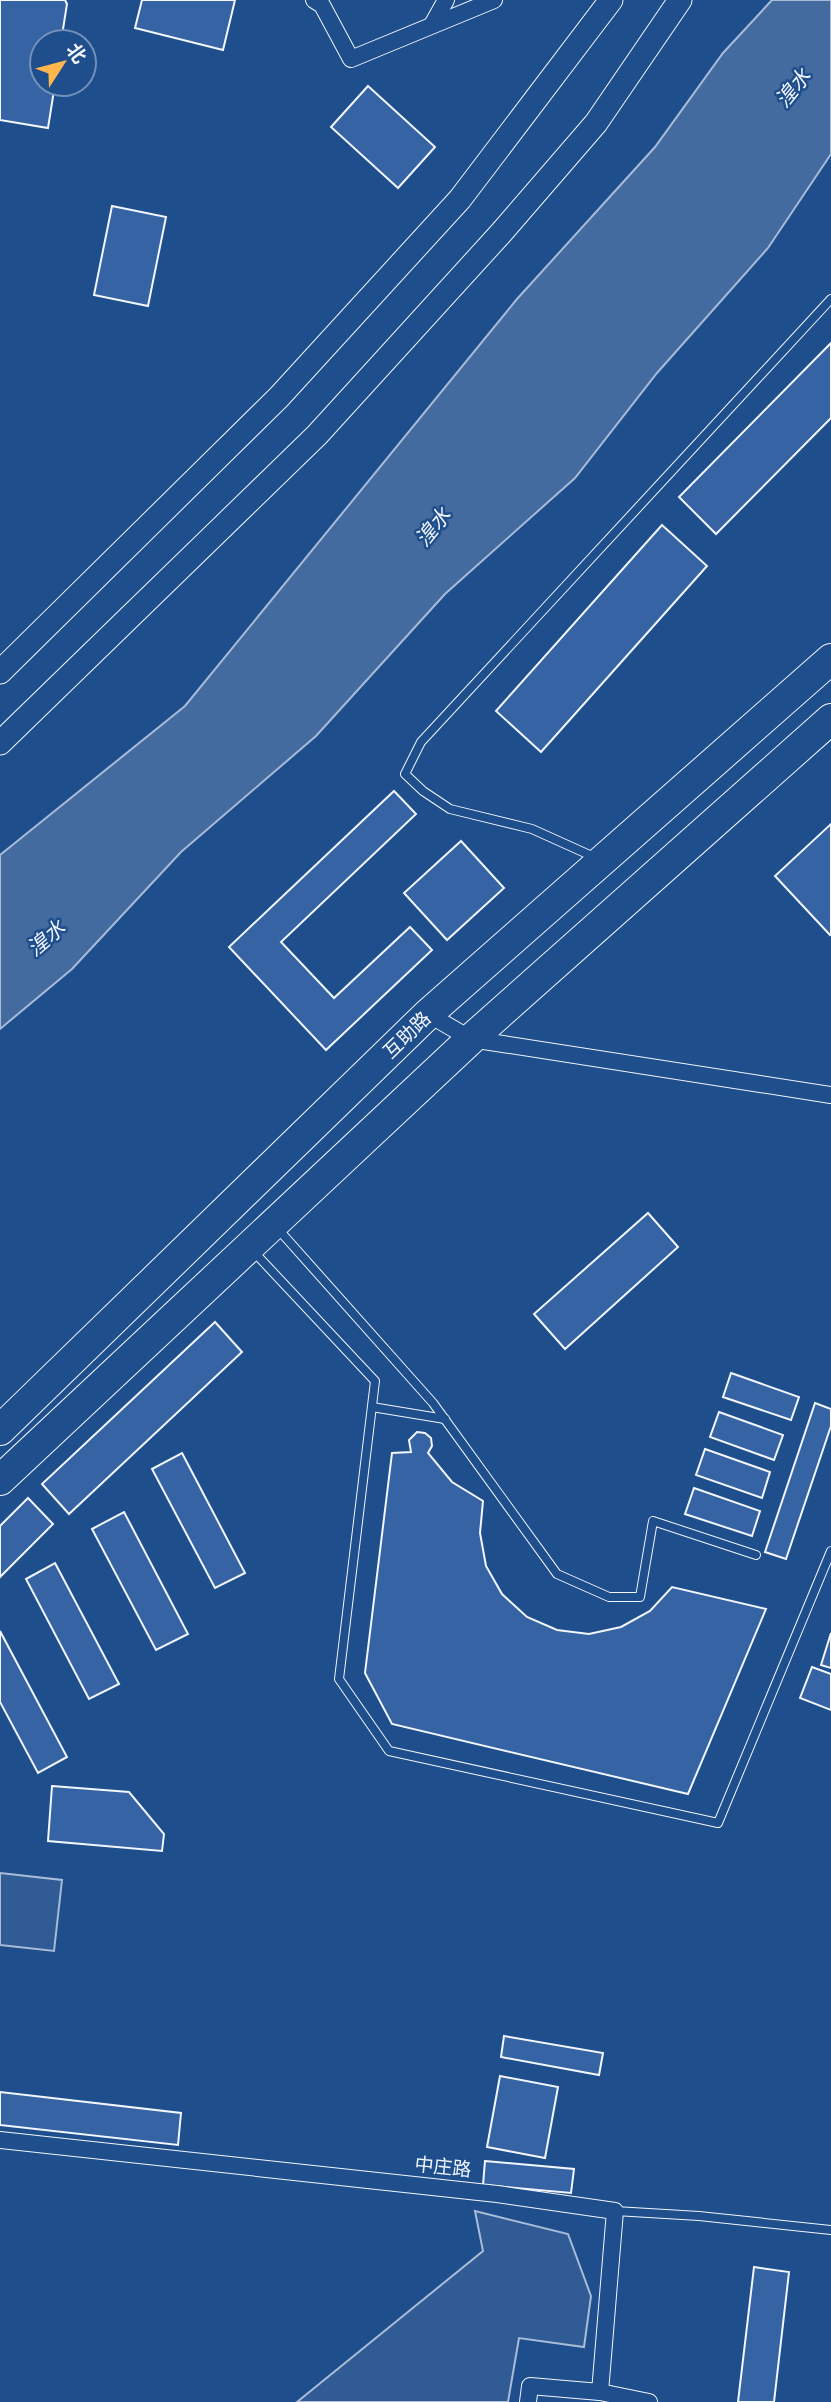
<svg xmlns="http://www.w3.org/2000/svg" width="831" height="2402" viewBox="0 0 831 2402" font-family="'Space Grotesk','Noto Sans SC',sans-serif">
<rect width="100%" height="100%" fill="#1f4e8c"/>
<g fill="#305b95" stroke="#a8bbd7" stroke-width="2">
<path d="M0,1873L62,1880L54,1951L0,1945Z"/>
<path d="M475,2211L568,2234L591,2296L584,2347L519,2338L508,2402H297L483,2251Z"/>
</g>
<path fill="#446ba0" stroke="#a8bbd7" stroke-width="2" d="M772,0H831V154L768,248L657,373L575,478L445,594L316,736L181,852L72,969L0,1029V855L185,706L517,299L655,147L723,53Z"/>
<g fill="#3563a3" stroke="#f2f6ff" stroke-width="2">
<path d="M0,0H65L67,4L61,42H42V84H55L48,128L0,120Z"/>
<path d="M142,0H235L223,50L135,28Z"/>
<path d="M368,86L435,147L398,188L331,127Z"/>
<path d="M112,206L166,217L148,306L94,295Z"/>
<path d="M831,343V418L716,534L679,497Z"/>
<path d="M662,525L707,566L541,752L496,711Z"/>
<path d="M394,791L416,814L281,942L334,998L410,927L432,950L326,1050L229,947Z"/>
<path d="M831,824V934L830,935L775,876Z"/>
<path d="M461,841L504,888L447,940L404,893Z"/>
<path d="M648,1213L678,1247L565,1349L534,1314Z"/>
<path d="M215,1322L242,1352L69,1514L42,1484Z"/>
<path d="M731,1373L799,1397L791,1420L723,1397Z"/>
<path d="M815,1403L831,1409V1426L786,1559L765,1552Z"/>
<path d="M719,1412L783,1435L774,1460L710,1437Z"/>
<path d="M417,1432L425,1433L431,1438L432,1446L428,1453L452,1482L483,1501L480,1533L486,1566L502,1594L527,1617L557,1630L589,1634L621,1627L650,1611L672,1587L766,1609L688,1794L392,1724L365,1673L392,1453L411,1452L409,1440Z"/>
<path d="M705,1449L770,1472L762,1498L696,1475Z"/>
<path d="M182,1453L245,1573L215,1588L152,1469Z"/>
<path d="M694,1488L760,1511L752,1536L685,1514Z"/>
<path d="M28,1498L53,1524L0,1577V1526Z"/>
<path d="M124,1512L188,1634L156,1650L92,1529Z"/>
<path d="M55,1563L119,1684L89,1699L26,1579Z"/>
<path d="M0,1631L67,1757L38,1773L0,1702Z"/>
<path d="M831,1633V1668L821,1665Z"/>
<path d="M812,1667L831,1674V1710L800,1698Z"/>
<path d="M52,1786L129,1792L164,1834L162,1851L48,1841Z"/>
<path d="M504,2036L603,2053L599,2075L501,2057Z"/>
<path d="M500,2076L558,2087L545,2158L487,2147Z"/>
<path d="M0,2092L181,2113L178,2145L0,2125Z"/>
<path d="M485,2161L574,2169L571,2193L483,2185Z"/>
<path d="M754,2267L789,2272L774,2402H738Z"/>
</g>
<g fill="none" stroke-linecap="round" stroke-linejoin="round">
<g stroke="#f2f6ff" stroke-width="10">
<g id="lane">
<path d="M594,857L532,829L450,809L423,791L405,774L421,742L831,299"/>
<path d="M278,1229L433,1403L557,1574L609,1597H640L653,1521L756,1555"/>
<path d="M254,1252L375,1381L339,1679L389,1751L718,1823L831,1551"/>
<path d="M372,1407L445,1419"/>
<path d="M615,2211L699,2216L831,2230"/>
</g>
</g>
<g stroke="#f2f6ff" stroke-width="18">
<g id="street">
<path d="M314,0L322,5L351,59L494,0"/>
<path d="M432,25L446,0"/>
<path d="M428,1014L471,1039L831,1095"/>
<path d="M0,2140L497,2194L615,2211L600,2392L530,2386L528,2402"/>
<path d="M600,2392L649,2402"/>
</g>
</g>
<g stroke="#f2f6ff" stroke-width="25">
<g id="secondary">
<path d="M0,672L279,397L460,199L611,0"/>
<path d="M0,743L317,435L501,233L596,123L680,0"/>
</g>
</g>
<g stroke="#f2f6ff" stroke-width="32">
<g id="highway">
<path d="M0,1430L428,1014L831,659"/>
<path d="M0,1480L471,1039L831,719"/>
</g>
</g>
<use href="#lane" stroke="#1f4e8c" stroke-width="8"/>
<use href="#street" stroke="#1f4e8c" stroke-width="16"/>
<use href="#secondary" stroke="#1f4e8c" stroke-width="23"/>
<use href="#highway" stroke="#1f4e8c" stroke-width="30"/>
</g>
<g text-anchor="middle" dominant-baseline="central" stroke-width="5" stroke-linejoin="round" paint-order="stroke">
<g font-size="19" fill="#f2f6ff" stroke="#1f4e8c">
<text transform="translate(407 1035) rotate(-44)">互助路</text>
<text transform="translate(443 2167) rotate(6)">中庄路</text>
</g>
<g font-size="21" font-style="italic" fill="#f2f6ff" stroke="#1f4e8c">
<text transform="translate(793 88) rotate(-51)">湟水</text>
<text transform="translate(433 527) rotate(-51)">湟水</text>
<text transform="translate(46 938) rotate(-40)">湟水</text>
</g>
</g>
<g transform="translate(63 63) rotate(54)"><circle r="33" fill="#1f4e8c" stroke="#7391ba" stroke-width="2"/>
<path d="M0-5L12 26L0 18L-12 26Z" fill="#ffb74d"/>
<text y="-10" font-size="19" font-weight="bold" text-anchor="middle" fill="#f2f6ff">北</text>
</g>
</svg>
